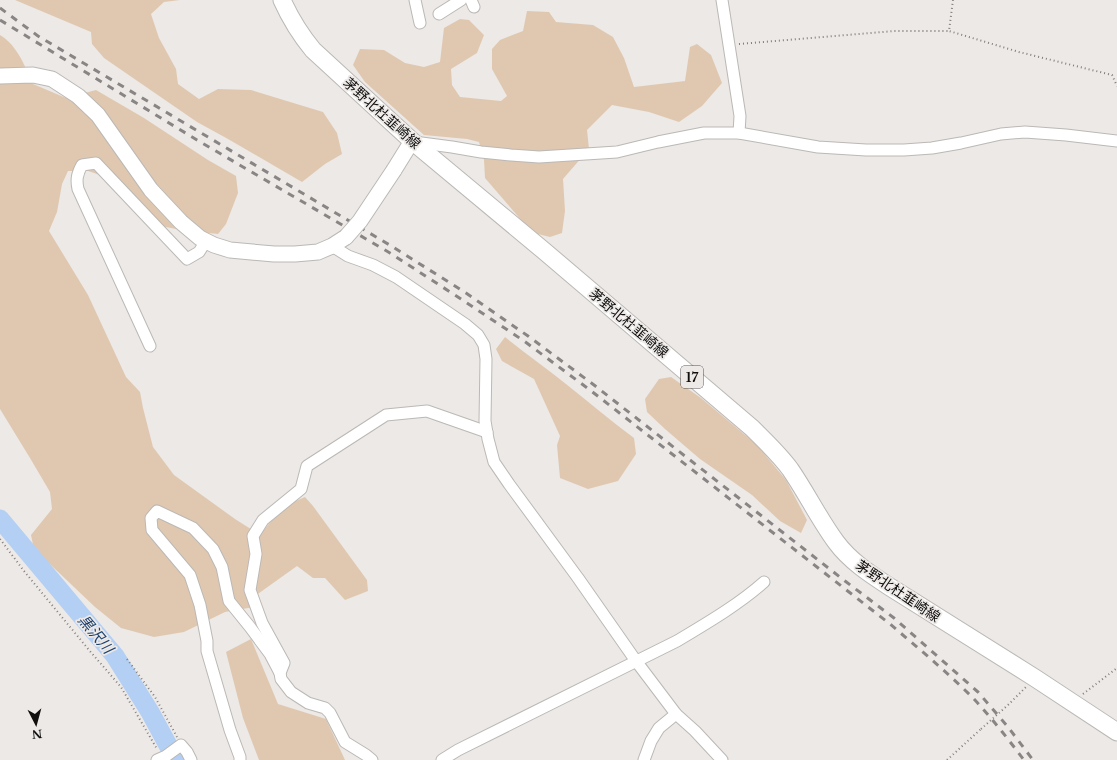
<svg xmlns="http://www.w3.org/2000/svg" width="1117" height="760" viewBox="0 0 1117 760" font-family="'Libre Baskerville','Noto Sans JP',serif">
<rect width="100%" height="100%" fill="#ece9e7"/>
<g fill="#e0c8b0">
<path d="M15,0H180L164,2L151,14L159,38L176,69L178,84L199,99L218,89L251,90L323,112L337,133L342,154L325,164L302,182L228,139L197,122L104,58L92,44L91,32Z"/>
<path d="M527,11L549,12L556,22L593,25L613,37L624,58L634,87L685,81L690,47L697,44L711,55L722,83L702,106L679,122L649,112L612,105L587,130L589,149L563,179L565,211L562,233L550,237L538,234L523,222L485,178L484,160L479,142L467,139L424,135L365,82L353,65L360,49L384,50L405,63L424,67L440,62L444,28L460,19L469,20L484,35L477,53L451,69L452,85L460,97L501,101L507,96L492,69V49L500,40L523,31Z"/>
<path d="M0,35C17,45 25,66 33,84L66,98L96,90L144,118L208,160L236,176L238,193L226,224L218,234L181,230L151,224L100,175L88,171H68L62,184L57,212L49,231L88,295L126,377L140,392L143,408L153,447L174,475L235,519L254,531L264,530L282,507L305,497L313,506L367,580L368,591L345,600L325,578H313L297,566L255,596L254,607L225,612L184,632L154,637L121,628L95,607L34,549L31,535L52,509L50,492L30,458L0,409Z"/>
<path d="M505,337C525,353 546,368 566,384C589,402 611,421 634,438L636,454L618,481L588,489L560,478L557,445L560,436L534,379L502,361L496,349Z"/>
<path d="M671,377L701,398L757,445L786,480L807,520L801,533L780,521L752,495L700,459L665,429L647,412L645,399L659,379Z"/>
<path d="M251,639L278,704L326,719L345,760H259L243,718L226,652Z"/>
</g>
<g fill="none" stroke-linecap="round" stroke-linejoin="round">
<path stroke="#b3cff4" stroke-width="19" d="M0,519L115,656L150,712L176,760"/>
<g stroke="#bbb8b5" stroke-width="13">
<g id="street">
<path d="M415,0L420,23"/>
<path d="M471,0L474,7"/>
<path d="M722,0L740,116L739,133"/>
<path d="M439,14L461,0"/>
<path d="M414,142L452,147L481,152L511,155L539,157L617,152L658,142L704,133H739L818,147L866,150H904L932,148L961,143L1001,134L1025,132L1066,135L1117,141"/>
<path d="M332,246L348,256L373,265L396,277L465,324L478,335L484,345L486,359L485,421L488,439L494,462L509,484L578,578L636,661L676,714L695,731L722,760"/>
<path d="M150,346L78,189C76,180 77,174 82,165L96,163L187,259L199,252L206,241"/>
<path d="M280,673L284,663L262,623L250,590L256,554L253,536L263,520L301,489L307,466L386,415L427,411L487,432"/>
<path d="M157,760L166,756L181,745L187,752L191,760"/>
<path d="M240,760V757L230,730L207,651V641L200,605L190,575L152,530L151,518L157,511L193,528L213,549L222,567L229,601L250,627L270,654L280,673L281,679L291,692L308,703L325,708L330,713L345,742L366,755L372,760"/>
<path d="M442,760L458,750L677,641C707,623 738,605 764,582"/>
<path d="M644,760L651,741L659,728L676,714"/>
</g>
</g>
<g stroke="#bbb8b5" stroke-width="17">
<g id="secondary">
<path d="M0,76L33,75L52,79L78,96L98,115L151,190L181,222L200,238L214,245L230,250L274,254H295L318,252L332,246L346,237"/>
<path d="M394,170L412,141"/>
</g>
</g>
<g stroke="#bbb8b5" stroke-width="19">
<path id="primary" d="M282,0C291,20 299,33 313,50L412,141L543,250L752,428C765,441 779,454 790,469C806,492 819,519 836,542C850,561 870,574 890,587L1035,678L1117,732"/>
</g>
<g stroke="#807e7d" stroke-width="2" stroke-dasharray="1 3" stroke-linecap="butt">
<path d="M953,0L949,31L1019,52L1112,75L1117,86"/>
<path d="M739,44L894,31H949"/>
<path d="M0,539L24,571L89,650L121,687L157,749"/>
<path d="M127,659L155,697L177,737"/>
<path d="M1083,694L1117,668"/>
<path d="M1008,705L1026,687"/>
<path d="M947,760L981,729"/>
</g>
<use href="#street" stroke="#fff" stroke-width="11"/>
<use href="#secondary" stroke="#fff" stroke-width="15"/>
<use href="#primary" stroke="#fff" stroke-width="17"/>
<g stroke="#888584" stroke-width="3" stroke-dasharray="7 7" stroke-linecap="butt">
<path d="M0,8L38,36L80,61L393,247L466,293L528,336L594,385L845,581L894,618L978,692L1008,727L1033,760"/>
<path d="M0,20L197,140L390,253L461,299L524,341L590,390L890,624C918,648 947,672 973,698C991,717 1008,739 1024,760"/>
</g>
<g stroke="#bbb8b5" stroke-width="17" stroke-linecap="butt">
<path id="secondary-bridge" d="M346,237L360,221L394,170"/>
</g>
<path stroke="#807e7d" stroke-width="2" stroke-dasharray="1 3" stroke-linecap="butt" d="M981,729L1008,705"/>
<use href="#secondary-bridge" stroke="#fff" stroke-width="15"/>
</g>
<g text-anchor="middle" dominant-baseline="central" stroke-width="3.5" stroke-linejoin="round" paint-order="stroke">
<rect fill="#ece9e7" stroke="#52504f" stroke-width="1" x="681" y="366" width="22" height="22" rx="3"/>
<g font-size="13" font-weight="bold" fill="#100f0e">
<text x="692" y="377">17</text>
</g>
<g font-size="14" fill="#100f0e" stroke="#ece9e7">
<text transform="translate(382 113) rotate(42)">茅野北杜韮崎線</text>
<text transform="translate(629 323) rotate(40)">茅野北杜韮崎線</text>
<text transform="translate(898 591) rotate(34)">茅野北杜韮崎線</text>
</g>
<g font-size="15" font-style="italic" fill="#1c406e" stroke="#ece9e7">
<text transform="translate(96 634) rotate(50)">黒沢川</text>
</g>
</g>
<g transform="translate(36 724) rotate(174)" stroke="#ece9e7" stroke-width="3" paint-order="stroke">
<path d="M0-3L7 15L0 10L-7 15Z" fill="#100f0e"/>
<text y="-6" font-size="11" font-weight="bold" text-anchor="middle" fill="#100f0e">N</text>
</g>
</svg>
